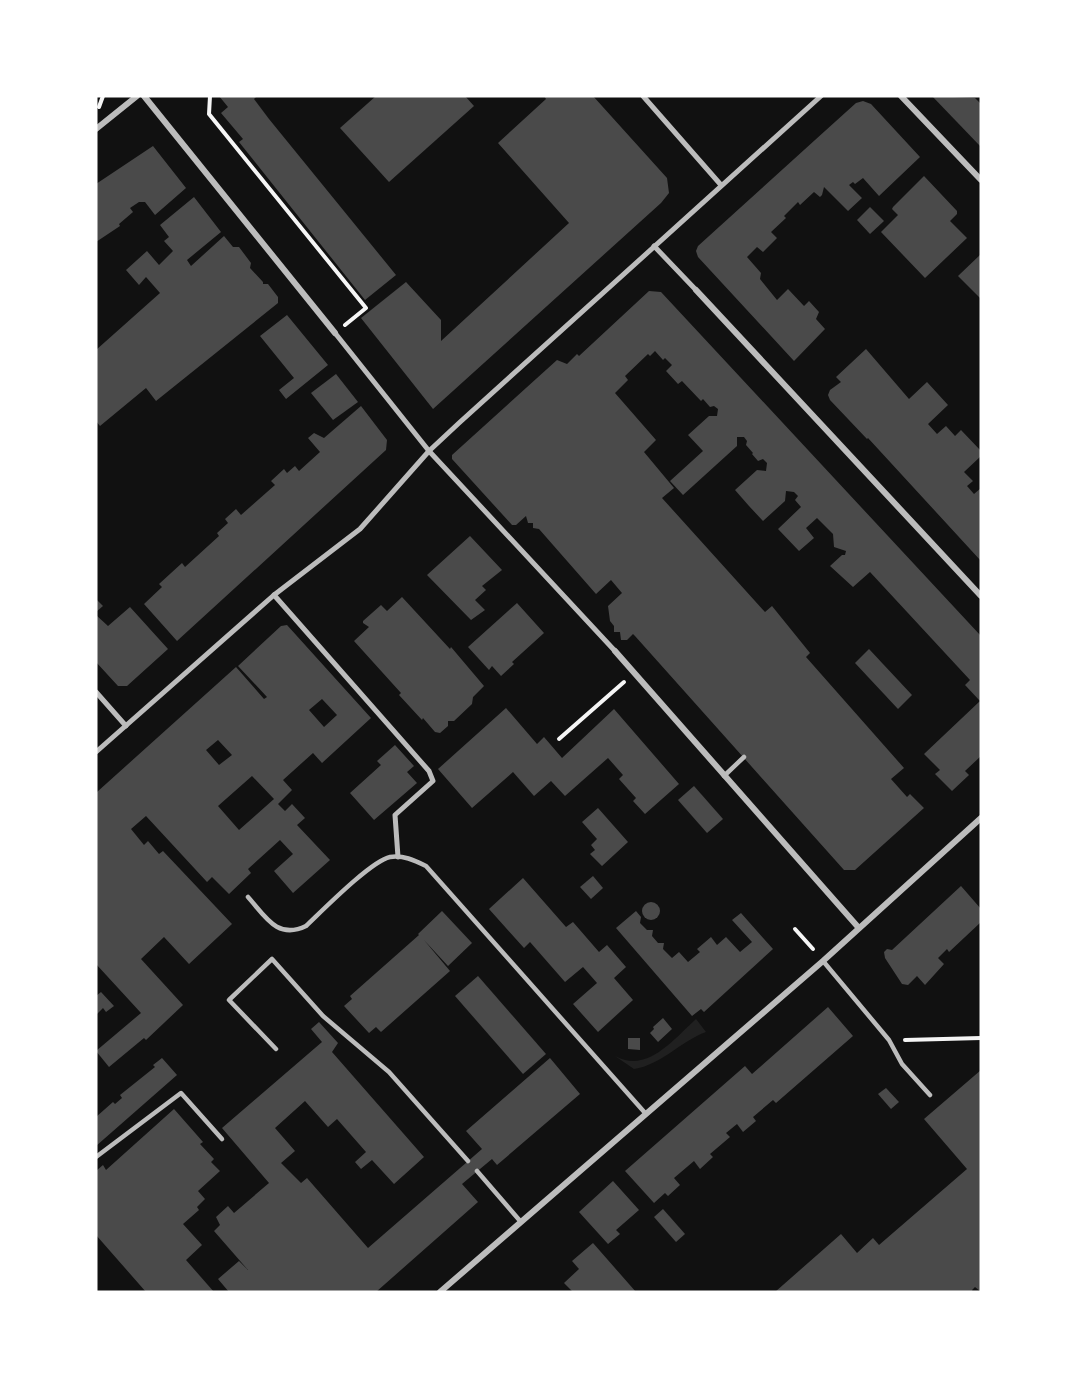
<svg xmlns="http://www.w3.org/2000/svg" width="1077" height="1388" viewBox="0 0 1077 1388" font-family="'Sofia Sans Condensed',sans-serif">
<rect width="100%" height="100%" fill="#111"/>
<path fill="#202020" d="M696,1019L706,1032C681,1041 661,1065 634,1069L615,1056C647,1074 674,1039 696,1019Z"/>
<g fill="#4a4a4a" fill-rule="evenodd">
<path d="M219,96H257L254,99L269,119L396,275L365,300L239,142L243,139L221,113L228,107Z"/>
<path d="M376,96H465L474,106L389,182L340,128Z"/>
<path d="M544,96H593L667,178L669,193L661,203L433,409L361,318L406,282L441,320V341L569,223L498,143L546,99Z"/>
<path d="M932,96L975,98L981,104V147Z"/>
<path d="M863,101L871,104L920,157L879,196L863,178L855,184L853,182L849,185L862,198L848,211L824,187L822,195L820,197L814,192L800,205L798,202L784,216L786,218L771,232L777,238L763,252L757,247L747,257L761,273L760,279L777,300L788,289L804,306L809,301L819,312L816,319L825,329L794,361L698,257L696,251L698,246L815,140L856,103Z"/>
<path d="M153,146L186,188L155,215L145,202H139L130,208L133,212L119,224L120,226L96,242V184Z"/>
<path d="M924,176L957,211V214L950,221L967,238L925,278L881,232L898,215L892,209L893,207Z"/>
<path d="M194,197L221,232L187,260L191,266L224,236L233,247H239L251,263L250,268L263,282V284H268L278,297V303L156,401L146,388L100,426L96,421V350L160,293L146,277L139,285L126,270L147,251L159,265L173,251L164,241L169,237L160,225Z"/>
<path d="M870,207L884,221L870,234L857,220Z"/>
<path d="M981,254V299L958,276Z"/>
<path d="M649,291L661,292L981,636V756L965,771L969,775L952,791L935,774L940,770L924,754L980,701L965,685L970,680L870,572L853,587L830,566L842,555H845L846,551L834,547L833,534L817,518L806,528L814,538L799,551L778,529L801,507L795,500L798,496L794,492L786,491L785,501L763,521L749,506L735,490L757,470L766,471L767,463L763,459L758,461L752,454L753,453L746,445L747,441L744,437H737V446L683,495L670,481L703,451L688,435L709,416H717L718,409L714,406L710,407L703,399L701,401L682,381L678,384L666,371L672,365L665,358L663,360L655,351L650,356L648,354L625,376L628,380L615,393L656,440L644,452L674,488L662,498L765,612L772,606L810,653L806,657L904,768L891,779L907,797L910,794L924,808L855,870H844L635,636L633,634L627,640H621L620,632H614V626L610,621L608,606L622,593L611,580L596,594L539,529L533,528V523H528L526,516L516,525H512L452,459V455L557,360L567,364L577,354L579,356Z"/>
<path d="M287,315L328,365L286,399L279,390L294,378L260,336Z"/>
<path d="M866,349L909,399L927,382L948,405L928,424L937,434L946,426L955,436L961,430L981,451V456L964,472L973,481L967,486L974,494L981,488V561L868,438L867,439L830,400L828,395L830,390L841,382L836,377Z"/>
<path d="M336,374L358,402L333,420L311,393Z"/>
<path d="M361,406L387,440L386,450L177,641L144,604L162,587L159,584L182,563L185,567L219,536L217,533L228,523L225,519L236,509L241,515L275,485L271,481L284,469L287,473L295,466L299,471L320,452L308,438L314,433L324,438Z"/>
<path d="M470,536L502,570L482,586L486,590L475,600L485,610L471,620L427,575Z"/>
<path d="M402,597L450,649L451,647L484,686L473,697L472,704L454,721H448V726L440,733L435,732L423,718L422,720L399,695L401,693L354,641L369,627L363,623V621L381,605L387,611Z"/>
<path d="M96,599L103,606L96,612Z"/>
<path d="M517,603L544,633L512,662L514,664L501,676L492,666L489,670L468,647Z"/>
<path d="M130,607L168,649L127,686H118L96,662V615L108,626Z"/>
<path d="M287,625L371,718L322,763L313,753L283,780L292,790L278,804L285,811L292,804L305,818L297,825L330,860L293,893L274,871L293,854L280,840L248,869L251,873L229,894L212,877L207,882L146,816L131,829L144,845L148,841L159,854L163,851L232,924L189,964L164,937L141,959L183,1005L146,1040L144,1038L109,1067L96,1051L141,1013L96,964V789L97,792L236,667L264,699L267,697L238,666L281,626ZM322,699L337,715L324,727L309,710ZM218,740L232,755L219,765L206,750ZM252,776L274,799L239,830L218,806Z"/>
<path d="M869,649L912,695L898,709L855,663Z"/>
<path d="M506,708L537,744L544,737L562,758L614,709L679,784L645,814L633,801L636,798L619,779L623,775L608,758L565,796L551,781L534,796L513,772L472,808L438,769Z"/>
<path d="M395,745L414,766L407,772L417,783L374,820L350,793L381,765L377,761Z"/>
<path d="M694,786L723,819L707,833L678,800Z"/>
<path d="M598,808L628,842L602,866L590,854L595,850L591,845L597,839L582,822Z"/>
<path d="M593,876L603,888L591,899L580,887Z"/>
<path d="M523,878L566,927L573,922L599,952L607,945L626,967L614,978L633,1000L598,1032L573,1004L597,983L583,967L565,982L530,942L524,948L489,909Z"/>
<path d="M961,886L981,909V922L949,952L947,949L938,958L944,964L925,985L917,976L908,985L902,984L885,958L884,952L887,949L892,950Z"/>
<circle cx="651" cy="911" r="9"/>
<path d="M442,911L472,943L448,966L424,940L450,971L381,1032L376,1027L369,1033L344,1006L352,999L350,996L419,935L418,934Z"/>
<path d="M636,911L641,917L640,923L647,930H653L652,936L658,943H664L663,949L672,958L679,952L688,962L700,952L697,949L711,937L717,945L726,937L740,952L752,942L732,920L741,913L773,949L704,1012L701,1009L692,1016L616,928Z"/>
<path d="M478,976L546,1054L523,1074L455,996Z"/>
<path d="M101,992L114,1006L106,1012L103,1008L96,1015V996Z"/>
<path d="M828,1007L853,1036L776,1103L773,1100L753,1117L756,1121L743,1132L737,1124L726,1133L730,1137L710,1154L713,1157L700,1169L694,1161L674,1178L680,1185L668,1196L665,1193L654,1203L625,1171L745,1066L752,1074Z"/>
<path d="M663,1018L672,1029L658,1042L650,1033L654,1029L653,1027Z"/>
<path d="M319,1022L338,1043L332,1052L424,1157L394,1184L372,1160L361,1169L355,1162L366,1152L337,1119L328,1127L305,1101L275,1128L295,1151L281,1163L301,1183L307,1178L368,1248L482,1149L466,1131L550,1058L580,1094L497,1165L492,1159L462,1184L478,1202L376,1292H229L218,1279L239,1261L248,1270L214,1231L220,1225L216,1217L228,1206L234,1213L269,1183L222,1128L322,1042L311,1029Z"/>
<path d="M628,1038H640V1050L628,1049Z"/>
<path d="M162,1058L177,1075L96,1146V1117L113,1102L115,1104L122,1098L120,1095L155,1067L153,1065Z"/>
<path d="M981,1070V1292L975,1287L972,1290L973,1292H775L841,1234L857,1253L873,1238L879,1245L967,1169L924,1119Z"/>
<path d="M886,1088L899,1102L891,1109L878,1094Z"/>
<path d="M174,1109L203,1142L200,1144L214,1159L211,1162L220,1171L198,1191L205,1199L197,1207L199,1210L183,1224L202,1245L186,1260L214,1292H146L96,1235V1171L103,1165L106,1170Z"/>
<path d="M613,1181L639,1210L616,1230L620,1234L608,1244L579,1212Z"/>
<path d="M663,1209L685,1234L676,1242L654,1217Z"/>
<path d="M593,1243L636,1292H573L564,1283L579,1269L572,1261Z"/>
</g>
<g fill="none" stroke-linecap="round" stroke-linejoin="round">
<g stroke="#f5f5f5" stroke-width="4">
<path d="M210,96L209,114L366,308L345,325"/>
<path d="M99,107L103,96"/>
<path d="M559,739L624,682"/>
<path d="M795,929L813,949"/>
<path d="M905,1040L981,1038"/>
</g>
<g stroke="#bcbcbc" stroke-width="4.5">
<path d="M724,776L744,757"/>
<path d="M248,897C265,916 277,940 306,926C322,911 371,861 390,857C403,855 414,860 426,866L646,1114"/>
<path d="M823,961L889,1040L902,1064L930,1095"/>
<path d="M276,1049L229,1000L272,959L323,1016L389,1072L468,1161"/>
<path d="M96,1157L181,1093L222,1139"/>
<path d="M477,1171L521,1222"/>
</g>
<g stroke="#bcbcbc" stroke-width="5">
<path d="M643,96L721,185"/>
<path d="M654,246L696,290"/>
<path d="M335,333L429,451L615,651"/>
<path d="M274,595L429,771L433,781L395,815L398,857"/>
<path d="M96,692L126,726"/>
<path d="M96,752L274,595L360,529L429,451L459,423L821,96"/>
</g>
<g stroke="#bcbcbc" stroke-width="6">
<path d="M144,96L335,333"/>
<path d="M901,96L981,180"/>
<path d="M96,129L137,96"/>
<path d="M696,290L981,596"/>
<path d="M615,651L858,927"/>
<path d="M440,1292L823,961L981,818"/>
</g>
</g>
<rect width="1077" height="1388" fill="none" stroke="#ffffff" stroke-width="195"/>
</svg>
